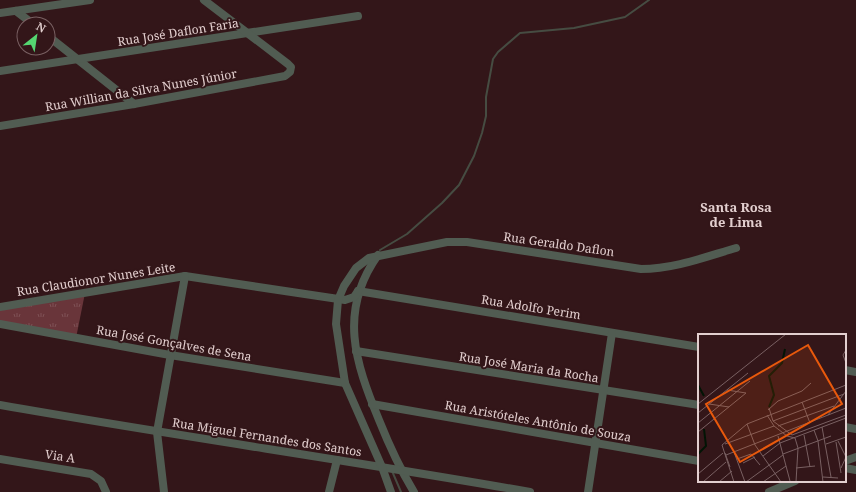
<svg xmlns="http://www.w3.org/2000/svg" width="856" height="492" viewBox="0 0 856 492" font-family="'Noto Serif',serif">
<defs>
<pattern id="park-tufts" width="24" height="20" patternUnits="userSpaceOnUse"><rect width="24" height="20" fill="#69353a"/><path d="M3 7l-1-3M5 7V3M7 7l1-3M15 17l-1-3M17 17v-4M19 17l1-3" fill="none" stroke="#7e5155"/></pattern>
</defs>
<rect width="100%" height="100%" fill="#331619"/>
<path fill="url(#park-tufts)" d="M85,293L76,338L0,324V307Z"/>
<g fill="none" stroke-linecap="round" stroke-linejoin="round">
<g stroke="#464c42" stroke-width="2">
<path d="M380,250L407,234L442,203L459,185L474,156L482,133L486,116V97L493,59L498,52L520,33L574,28L625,17L649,0"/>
<path d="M392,471L401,492"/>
</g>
<g stroke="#515c52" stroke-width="8">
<path d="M16,11L33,24"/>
<path d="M0,13L90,0"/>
<path d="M48,36L134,104"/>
<path d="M0,71L358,16"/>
<path d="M0,126L134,104L285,76L290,72L291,67L288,64L204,0"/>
<path d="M378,255C338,311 355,362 379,420C389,445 400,469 414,492"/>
<path d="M358,291L699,347"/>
<path d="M0,307L185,276L345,300L354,297L358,291"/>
<path d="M0,324L170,355L345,383"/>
<path d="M356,351L699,405"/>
<path d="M845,370L856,372"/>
<path d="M372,404L699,461"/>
<path d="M0,405C176,436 354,461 530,492"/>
<path d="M845,427L856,429"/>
<path d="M0,459L91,474L101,481L106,492"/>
<path d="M845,461L856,457"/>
<path d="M845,468L856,470"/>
<path d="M164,492L157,432L185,276"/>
<path d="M329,492L337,460"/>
<path d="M391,492L382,467L345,383L336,324L338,300L344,286L356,268L369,258L447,242H467L641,269C674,269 705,257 736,248"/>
<path d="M588,492L612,333"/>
<path d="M769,492L795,481"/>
</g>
</g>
<g text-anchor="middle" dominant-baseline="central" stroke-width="4" stroke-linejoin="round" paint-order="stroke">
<g font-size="12" fill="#e3cfcf" stroke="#331619">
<text transform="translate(178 32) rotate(-9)">Rua José Daflon Faria</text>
<text transform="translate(141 90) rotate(-10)">Rua Willian da Silva Nunes Júnior</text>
<text transform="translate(559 244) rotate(8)">Rua Geraldo Daflon</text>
<text transform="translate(96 279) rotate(-9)">Rua Claudionor Nunes Leite</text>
<text transform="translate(531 307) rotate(9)">Rua Adolfo Perim</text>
<text transform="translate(174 343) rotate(10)">Rua José Gonçalves de Sena</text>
<text transform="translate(529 367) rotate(9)">Rua José Maria da Rocha</text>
<text transform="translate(538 421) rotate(10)">Rua Aristóteles Antônio de Souza</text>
<text transform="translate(267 437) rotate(9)">Rua Miguel Fernandes dos Santos</text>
<text transform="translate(60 456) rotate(8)">Via A</text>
</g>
<g font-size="13" font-weight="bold" fill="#e3cfcf" stroke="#331619">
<text x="736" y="207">Santa Rosa<tspan x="736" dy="15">de Lima</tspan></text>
</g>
</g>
<g transform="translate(698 334)">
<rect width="148" height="148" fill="#331619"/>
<path fill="none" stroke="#021405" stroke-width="2" d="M0,51L6,62M71,73L76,61L71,42L84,29L87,15M0,120L8,112L6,95"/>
<path fill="none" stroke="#796062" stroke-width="1" d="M148,16L145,21L148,29M104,68L112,89M0,70L88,0M11,70L31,73M71,74L75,87L94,101L148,81M70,76L80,67L104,57L113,49M0,79L50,39M69,81L76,92L89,102L97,104M130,81L148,57M75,87L146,60M0,89L52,47M49,90L57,111L83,148M80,92L136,72M124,93L133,143M116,96L120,107L125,148M0,98L48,59L29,56M106,101L112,133M80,102L92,147M97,104L100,114L98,148M140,107L148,123M138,108L143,139M27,110L76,92M128,110L148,103M24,111L49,90L148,51M24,111L36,148M36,118L47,148M27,119L32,133M85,120L133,102M28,121L148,74M65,122L82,109L148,84M39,125L53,120L62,131M45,129L57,123M98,134L117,132M143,134L148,123M0,140L25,119M125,143L140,144M5,148L28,128M21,148L34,137M48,148L85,121M65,148L88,132M91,148H117"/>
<path fill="#e8590c" fill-opacity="0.15" stroke="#e8590c" stroke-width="2" d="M110,11L144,70L42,128L8,70Z"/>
<rect width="148" height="148" fill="none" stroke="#e3cfcf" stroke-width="2"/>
</g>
<g transform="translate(36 36) rotate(30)"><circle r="19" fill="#331619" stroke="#796062"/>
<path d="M0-3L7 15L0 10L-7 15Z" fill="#55d671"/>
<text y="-6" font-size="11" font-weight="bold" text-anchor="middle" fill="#e3cfcf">N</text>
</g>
</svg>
